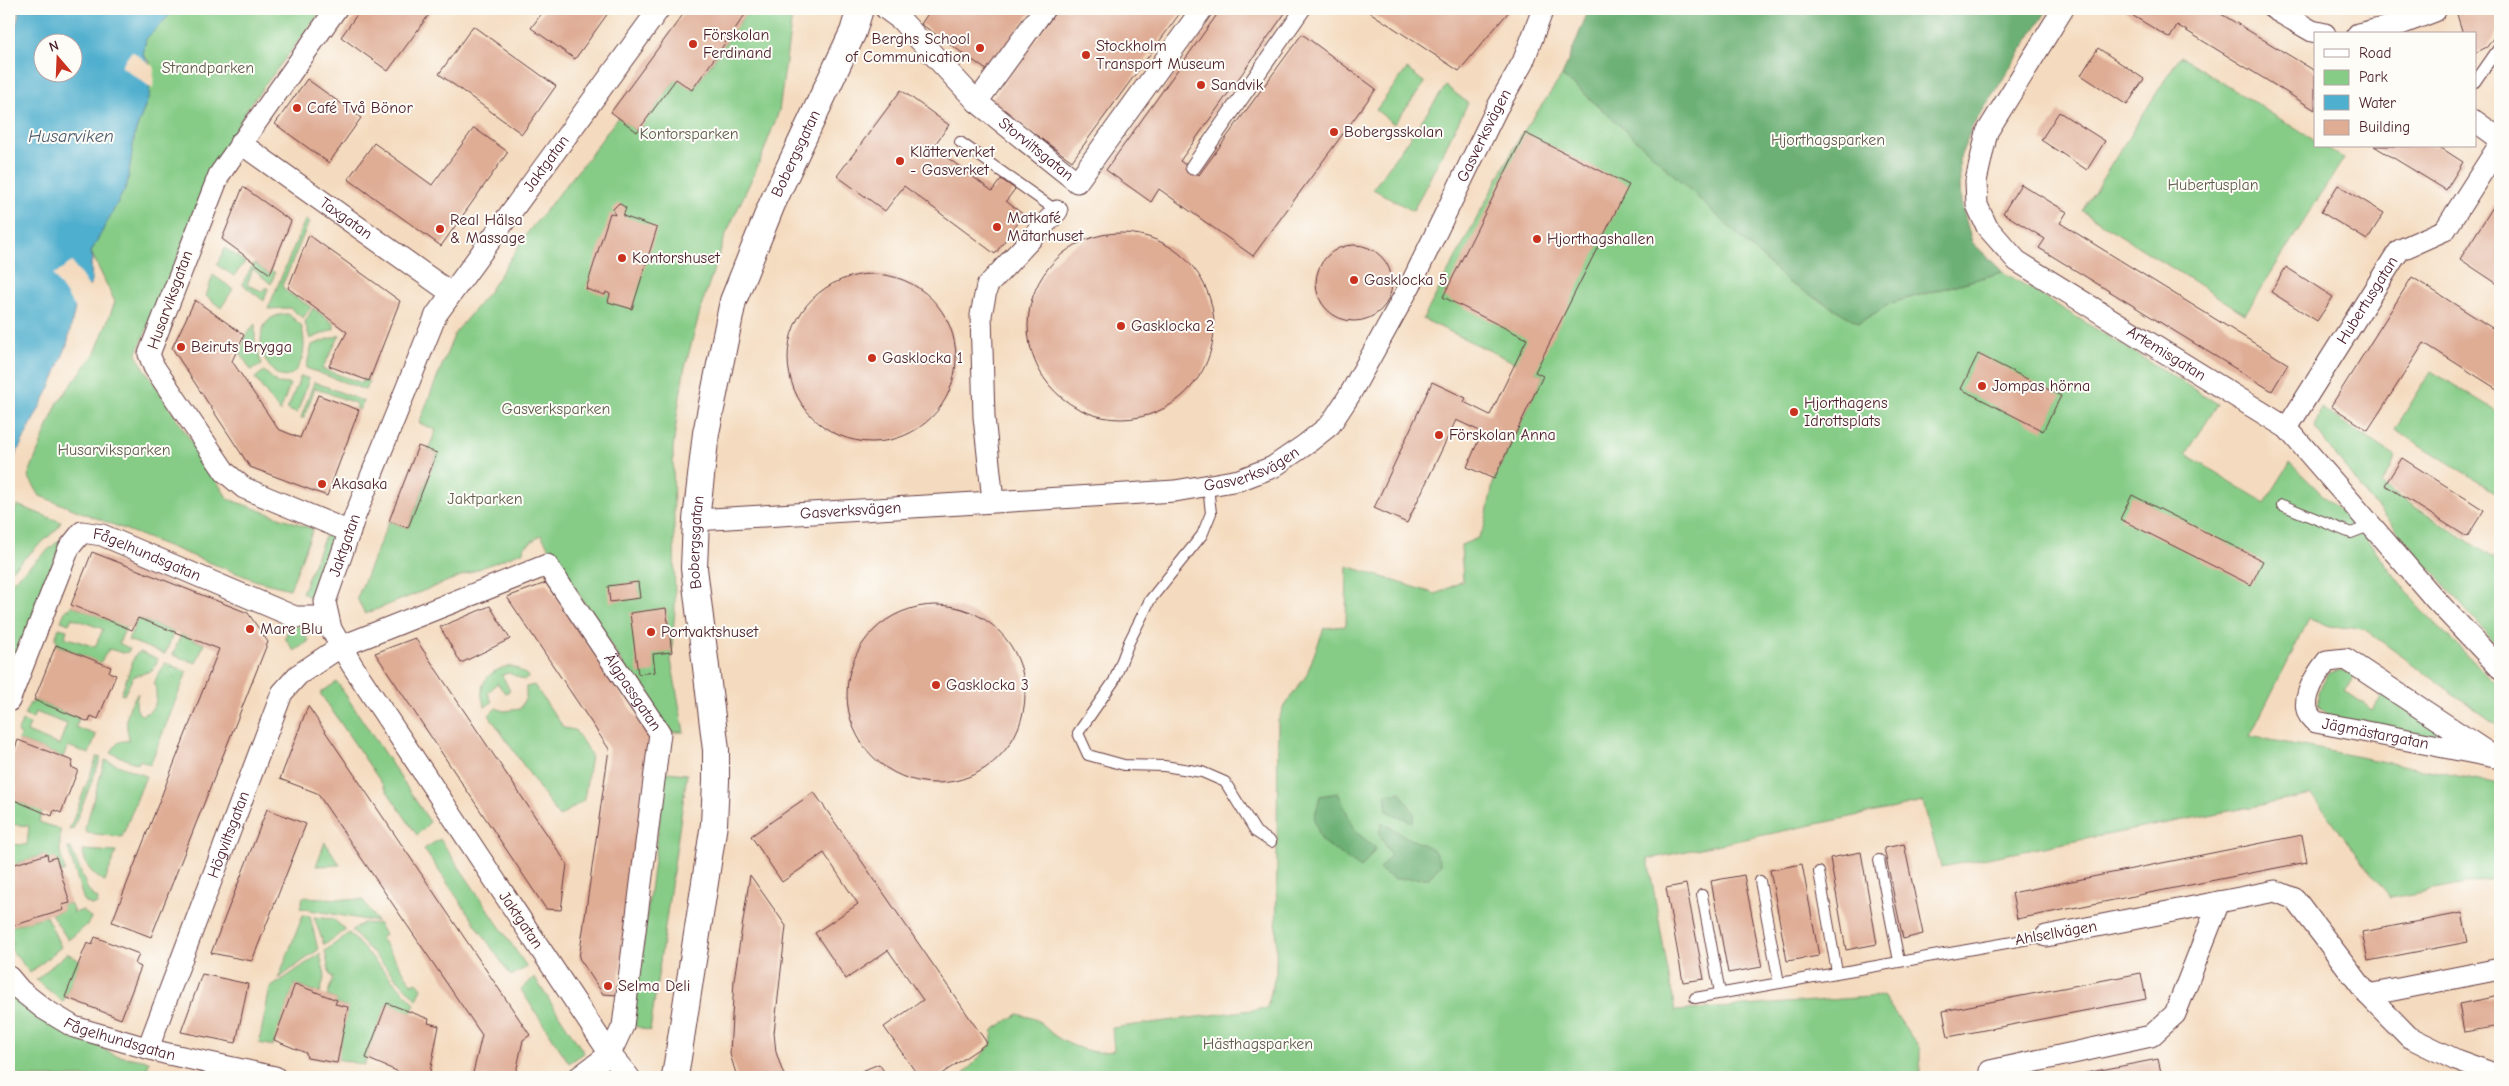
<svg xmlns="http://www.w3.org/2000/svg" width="2509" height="1086" viewBox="0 0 2509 1086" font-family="'Comic Neue',sans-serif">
<rect width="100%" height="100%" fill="#fdfcf7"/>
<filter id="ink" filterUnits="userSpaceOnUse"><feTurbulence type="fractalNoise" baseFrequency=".02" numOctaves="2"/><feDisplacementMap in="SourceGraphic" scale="10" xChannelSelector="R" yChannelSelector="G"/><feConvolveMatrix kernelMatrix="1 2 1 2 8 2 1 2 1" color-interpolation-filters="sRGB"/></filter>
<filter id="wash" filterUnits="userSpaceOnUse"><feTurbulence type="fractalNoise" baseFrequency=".0096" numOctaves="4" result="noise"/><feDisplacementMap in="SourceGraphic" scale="20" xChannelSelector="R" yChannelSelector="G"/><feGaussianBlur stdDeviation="1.12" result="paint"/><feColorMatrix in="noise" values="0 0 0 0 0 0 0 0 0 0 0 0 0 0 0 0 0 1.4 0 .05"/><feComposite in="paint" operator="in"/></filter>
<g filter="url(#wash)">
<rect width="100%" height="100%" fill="#f4dbbf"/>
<g fill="#86cc87" stroke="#687659">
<path d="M176,9H323L249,106L225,147L136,355L228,499L313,529L290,589L257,581L40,496L28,476L57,404L95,353L115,302L91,252L127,185L135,133L149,96L150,62L143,55L146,39Z"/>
<path d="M749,9H793L779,111L760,161L726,234L702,304L684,371L678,409L673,448L675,609L671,660L684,732H670L661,724L541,535L523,548L524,551L365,614L357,598L389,521L408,528L437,454L428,450L436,430L419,423L455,333L488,293L528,232L589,157L618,117L637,132L676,79L693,90Z"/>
<path d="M2180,56L2315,141V146H2324L2344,158L2245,314L2082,211Z"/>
<path d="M1407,69L1425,83L1394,124L1376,110Z"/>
<path d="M1562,76L1577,87L1643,146L1788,282L1859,323L1891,303L2003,272L2218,404L2186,454L2265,503L2290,463L2362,533L2420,609L2500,687V727L2364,629L2329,626L2309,619L2250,736L2500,784V880L2493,879L2390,898L2312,795L1941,867L1923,802L1648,859L1675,1011L1883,996L1920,1049V1077H961L991,1045L993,1030L1018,1014C1024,1016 1032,1017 1037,1020C1043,1024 1048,1031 1055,1036C1070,1046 1097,1057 1114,1050L1112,1028L1267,1008L1276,972L1278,721L1284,706L1306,676L1324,628L1346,626L1347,566L1436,594L1463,581L1461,545L1478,538L1484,528L1494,479L1543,376L1423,319L1521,135Z"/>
<path d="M1446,86L1468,103L1413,211L1373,189Z"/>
<path d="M305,220L309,222L282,286L287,292L311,307L303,318L290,308L268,309Z"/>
<path d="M225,248L245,262L234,276L217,265Z"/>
<path d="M254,263L269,274L271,270L275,273L271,284L253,269L247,285L262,291L265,288H268L264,301L242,284Z"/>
<path d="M213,275L233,289L221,308L206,296Z"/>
<path d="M313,308L334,324V329L310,339L305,322Z"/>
<path d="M288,314L301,325C305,338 306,354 298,367C274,406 234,314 288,314Z"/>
<path d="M255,324V343L262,365L251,370L240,353L247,334Z"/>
<path d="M340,335L322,369L362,383L364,379L369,381L365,390L306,368L312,345Z"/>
<path d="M264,371L277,383L290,384L280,412L255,378Z"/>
<path d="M2431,371L2500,413V484L2495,492L2395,429Z"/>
<path d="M301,376L309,379L297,413L287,410Z"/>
<path d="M314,382L363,401L359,410L356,409L357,404L315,388L304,418H301Z"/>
<path d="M2321,408L2396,457L2381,485L2500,562V649L2361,489L2315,428Z"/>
<path d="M17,505L61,522L57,529L9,572V526Z"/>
<path d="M64,536L9,677V584Z"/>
<path d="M325,536L332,537L310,597L302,593Z"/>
<path d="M71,605L126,627L119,643L130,649L128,652L123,653L109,649L100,663L56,645L58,641L55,639L59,628L67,630L65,637L95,647L103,629L72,618L69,624L61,621L66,609L69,610Z"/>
<path d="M138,618L174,632L165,654L128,640Z"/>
<path d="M291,622L298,625L309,641L294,651L285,638Z"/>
<path d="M181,634L204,644L196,663L173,655Z"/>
<path d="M140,652L158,659L153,670L133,677L124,695L121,694L135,655Z"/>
<path d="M165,663L187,672L150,765L140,760L138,764L111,753C116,745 117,740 128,741L129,738C124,720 127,707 138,693C136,701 134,709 141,715C158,711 158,696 154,682Z"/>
<path d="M510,666L518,669L529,677L524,680L509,673L502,675L510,691L505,693L497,683L488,693L492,702L485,707C475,684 489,670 510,666Z"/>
<path d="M2341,670L2354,676L2345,691L2373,710L2383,694L2457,742L2331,718L2318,705V692L2329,673Z"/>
<path d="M337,682L430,822L417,835L320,693Z"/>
<path d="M534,685L564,728L575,730L591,755L584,800L559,817L489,715L496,708L504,711L520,709L526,697V687Z"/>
<path d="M34,700L79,718L76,727L96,735L89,754L68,746L63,757L18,740L21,734L17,733L22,721L30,724L27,732L59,745L67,724L35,712L33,719L24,715L30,703L32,704Z"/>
<path d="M97,757L101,758L73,829L69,830Z"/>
<path d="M105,760L146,776L122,837L87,833L85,829Z"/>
<path d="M666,772L687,774L650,1031L632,1025Z"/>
<path d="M9,798L42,811L39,822L60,829V852L65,871L61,873L56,858L48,860L46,854L9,866V844L27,845L29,826L9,824Z"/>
<path d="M440,839L527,967L511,976L424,849Z"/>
<path d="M325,842L340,865L316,866Z"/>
<path d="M68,848H71L87,888L93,896L98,899L97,904L91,905L84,901Z"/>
<path d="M83,850L116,852L105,881C92,876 84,864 83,850Z"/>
<path d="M303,897L363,900L377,922L300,908Z"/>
<path d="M70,903L74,913L83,910L91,918L87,925L68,940L51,914L63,910L62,905Z"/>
<path d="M303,915L310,916L318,950L278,979Z"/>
<path d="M46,916L61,947L30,973L9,947L13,943L9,934V927Z"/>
<path d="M314,917L333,919L346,930L324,945Z"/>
<path d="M363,923L379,924L385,935L381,938L412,984L417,982L422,988L417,1000L352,931Z"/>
<path d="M349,933L415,1004L411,1013L387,1003L364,1065L337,1059L348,1007L335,1004L337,1000L327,996L333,978L330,975L325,951Z"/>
<path d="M67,953L80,961L63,1002L36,980Z"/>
<path d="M320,954L325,975L320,993L295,984L273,1046L259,1043L270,988Z"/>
<path d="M534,977L584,1053L569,1063L521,990Z"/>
<path d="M9,987L72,1032L114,1055L149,1061L146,1077H23L9,1069Z"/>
</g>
<g fill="#6cb074" stroke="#5b6850">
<path d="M1589,9H2048L1972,127L1959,160L1961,203L1972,242L2003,272L1891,303L1859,323L1788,282L1643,146L1577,87L1562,76Z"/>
<path d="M1400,792L1415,815L1412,822L1387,811L1385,794Z"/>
<path d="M1338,793L1356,832L1376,848L1361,868L1322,841L1314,820L1320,796Z"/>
<path d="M1382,822L1408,838L1433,849L1441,864L1429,878L1394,879L1379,869L1391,855L1379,834Z"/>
</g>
<path fill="#4fafce" stroke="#4c677c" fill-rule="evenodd" d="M20,9H176L146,39L143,55L151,67L149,96L135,133L127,185L91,252L93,260L91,261L92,282L75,308L67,345L51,385L9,468V56ZM42,42H72V72H42Z"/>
<g fill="#f4dbbf">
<path d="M132,51L154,67L153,89L121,66Z"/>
<path d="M72,262L91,290L77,310L53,275Z"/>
</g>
<g id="blocks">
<g fill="#dfac94">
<path d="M361,9H433L388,71L341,37Z"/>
<path d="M545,9H611L575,59L531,28Z"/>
<path d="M687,9H749L692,90L676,79L637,132L611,112Z"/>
<path d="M931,9H1033L988,71L921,24Z"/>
<path d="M1058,9H1183L1072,161L990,102Z"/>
<path d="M1221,9H1288L1180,161L1199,175L1302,34L1376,89L1253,256L1159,189L1151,202L1106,170Z"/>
<path d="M1365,9H1511L1459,71Z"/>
<path d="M2126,9H2213L2315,71V110L2177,25L2170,38L2125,11Z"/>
<path d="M2458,9H2500V28L2487,47L2475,53V34H2463L2456,11Z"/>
<path d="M473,26L556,86L522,134L439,74Z"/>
<path d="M2098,48L2144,79L2127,105L2081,75Z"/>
<path d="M307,79L361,118L329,163L275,124Z"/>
<path d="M901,90L949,125L933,147L992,191L1001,179L1015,189L1006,201L1024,215L995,254L904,186L885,211L837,176Z"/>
<path d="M2059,112L2105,141L2087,170L2041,140Z"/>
<path d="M474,128L508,152L441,246L348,179L374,143L432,185Z"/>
<path d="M1525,133L1629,185L1535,372L1543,376L1494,479L1467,467L1482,432L1456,420L1407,523L1374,508L1432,382L1466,398L1464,402L1490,415L1527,339L1443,297Z"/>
<path d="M2374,146H2438L2463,162L2446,190Z"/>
<path d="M2021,184L2067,212L2060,223L2288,364L2272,391L2039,248L2045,239L2003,213Z"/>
<path d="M2338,185L2384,213L2367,240L2321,212Z"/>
<path d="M243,187L291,221L270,274L222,239Z"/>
<path d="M2500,196V283L2499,285L2460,259Z"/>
<path d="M619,203L626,208L623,216L657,228L632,309L608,302L610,294L606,292L605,295L586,289L610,213L615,215L613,209Z"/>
<circle cx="1121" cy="326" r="93"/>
<path d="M309,235L400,301L369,381L329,366L347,332L288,288Z"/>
<circle cx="1354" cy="283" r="38"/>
<path d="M2286,267L2333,297L2317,321L2271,292Z"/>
<circle cx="872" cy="358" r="84"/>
<path d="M2412,277L2500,333V391L2424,343L2368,430L2331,406Z"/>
<path d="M195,300L244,335L232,361L278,429L300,438L318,395L359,410L327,496L250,467L172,348Z"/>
<path d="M1978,354L2061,396L2043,431L1961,389Z"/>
<path d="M418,446L437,453L408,528L389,521Z"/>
<path d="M2402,458L2484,510L2467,537L2385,485Z"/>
<path d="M2132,495L2263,561L2251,585L2120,519Z"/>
<path d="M92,552L248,613L268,642L151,937L112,922L219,649L138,618L132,630L71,605Z"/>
<path d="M638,582L640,598L610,602L608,586Z"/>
<path d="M546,583L651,739L617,995L603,994L579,958L609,749L507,597Z"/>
<circle cx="936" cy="694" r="89"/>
<path d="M490,606L510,639L461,663L440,627Z"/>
<path d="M666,608L672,652L653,654L655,672L638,674L630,613Z"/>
<path d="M415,638L567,864L561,910L546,909L375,653Z"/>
<path d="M56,645L111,667L109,672L116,675L98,719L91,716L89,722L34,700Z"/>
<path d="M308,706L530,1035L523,1040L515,1077H472L482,1035L317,793L280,779Z"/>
<path d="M18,740L73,761L71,767L78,770L61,813L54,810L52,816L9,798V765Z"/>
<path d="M814,792L987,1043L937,1077H919L884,1027L923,1000L888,950L846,979L815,933L858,904L824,853L782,882L751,836Z"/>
<path d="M267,809L306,824L252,961L211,953Z"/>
<path d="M2302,835L2307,862L2017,919L2012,893Z"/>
<path d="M1904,844L1923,934L1903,939L1884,848Z"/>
<path d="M1861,852L1877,944L1846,950L1830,858Z"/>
<path d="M47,854L48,860L56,857L70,903L62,905L64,910L9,927V866Z"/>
<path d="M1802,864L1819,956L1787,961L1770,870Z"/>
<path d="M750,875L786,926L774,1033L776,1052L783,1073L787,1077H737L730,1054L734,980Z"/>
<path d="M1744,875L1762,967L1728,973L1711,881Z"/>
<path d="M1686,884L1704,979L1683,982L1666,888Z"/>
<path d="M2462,913L2468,942L2368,961L2362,932Z"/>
<path d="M95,937L139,954L135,964L141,967L121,1019L65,997L87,943L92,945Z"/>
<path d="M2141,973L2146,999L1948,1037L1943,1011Z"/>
<path d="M202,974L248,984L236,1043L181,1032Z"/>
<path d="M295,984L337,1000L335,1004L348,1007L337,1063L307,1058L306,1053L274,1040Z"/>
<path d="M2500,996V1026L2464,1032L2459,1004Z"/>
<path d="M387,1003L429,1019L428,1023L439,1026L429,1077H397L399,1072L366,1058Z"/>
<path d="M2158,1059L2162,1077H2070V1076Z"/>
<path d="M879,1064L888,1077H847Z"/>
</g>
</g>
</g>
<g filter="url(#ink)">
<use href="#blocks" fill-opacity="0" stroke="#643b41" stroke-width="1"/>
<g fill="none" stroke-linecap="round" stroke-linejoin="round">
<g stroke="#643b41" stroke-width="12">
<g id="service">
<path d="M2475,82L2500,46"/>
<path d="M960,142L1057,211"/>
<path d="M1208,487L1211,513L1202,535L1150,600L1129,642L1114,681L1078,733L1088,755L1124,765L1164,766L1202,772L1225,782L1256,832L1271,842"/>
<path d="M2282,505L2351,533L2372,525"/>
<path d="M1879,860L1899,961"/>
<path d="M1819,872L1837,972"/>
<path d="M1760,881L1779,983"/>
<path d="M1702,895L1720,993"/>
<path d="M1695,998L2046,936"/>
</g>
</g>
<g stroke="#643b41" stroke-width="17">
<path id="pedestrian" d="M1193,167L1303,9"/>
</g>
<g stroke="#643b41" stroke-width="23">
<g id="minor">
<path d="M336,9L219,175L149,354L154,367L225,472L244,488L350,532"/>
<path id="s1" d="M886,9L901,20L977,102L1077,182L1202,9"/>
<path id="s2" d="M2063,9L1987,132L1976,181L1977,205L1987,227L2017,261L2287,428L2434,598L2500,668"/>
<path d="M2274,9L2312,31L2325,34"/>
<path d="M2358,34L2401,24L2435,11L2436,9"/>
<path d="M977,102L1044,9"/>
<path d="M2475,121L2500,139"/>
<path id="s3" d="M240,143L451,293"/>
<path id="s4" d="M2287,428L2394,258L2400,250L2445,230L2500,144"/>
<path d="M993,501L984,417L981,315L987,286L1057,211"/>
<path id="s5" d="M696,520L1175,491L1239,480L1273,467L1305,445L1330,425L1349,396L1412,282L1497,108L1523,62L1543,9"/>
<path id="s6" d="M9,701L69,548L82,532L102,535L295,617H327"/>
<path id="s7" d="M2490,754L2346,659L2327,661C2315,676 2294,708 2316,722L2500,758"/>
<path d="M2046,936L2275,891L2295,899L2368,995L2409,1037L2456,1060L2500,1076"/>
<path id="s8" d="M9,977L20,990L44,1009L74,1027L164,1053L275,1077"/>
<path d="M2368,995L2500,969"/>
<path id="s9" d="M148,1048L282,693L298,675L340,647L547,565L660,733L623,1026L610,1054L579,1077"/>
<path d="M1990,1071L2151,1036L2175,1014L2219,902"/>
<path id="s10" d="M629,1077L610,1054L352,665L331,629L325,602L355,516L436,315L659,9"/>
</g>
</g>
<g stroke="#643b41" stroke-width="28">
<g id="tertiary">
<path id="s11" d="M675,1077L714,824L716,781V750L694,568L696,520L706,433L733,301L772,204L853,32L860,9"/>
</g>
</g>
<use href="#service" stroke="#fff" stroke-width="10"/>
<use href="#pedestrian" stroke="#fff" stroke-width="15"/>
<use href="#minor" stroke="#fff" stroke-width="21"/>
<use href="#tertiary" stroke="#fff" stroke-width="26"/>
</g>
</g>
<g fill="#c8321e" stroke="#fdfcf7" stroke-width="2">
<circle cx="693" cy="44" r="5"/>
<circle cx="980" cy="48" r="5"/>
<circle cx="1086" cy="55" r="5"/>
<circle cx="1201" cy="85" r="5"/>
<circle cx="297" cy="108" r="5"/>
<circle cx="1334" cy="132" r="5"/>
<circle cx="900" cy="161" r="5"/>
<circle cx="997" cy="227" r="5"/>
<circle cx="440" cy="229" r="5"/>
<circle cx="1537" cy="239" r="5"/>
<circle cx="622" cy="258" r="5"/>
<circle cx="1354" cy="280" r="5"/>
<circle cx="1121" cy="326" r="5"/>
<circle cx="181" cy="347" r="5"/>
<circle cx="872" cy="358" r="5"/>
<circle cx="1982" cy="386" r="5"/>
<circle cx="1794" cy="412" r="5"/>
<circle cx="1439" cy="435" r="5"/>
<circle cx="322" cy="484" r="5"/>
<circle cx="250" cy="629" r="5"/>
<circle cx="651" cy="632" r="5"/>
<circle cx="936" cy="685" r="5"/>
<circle cx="608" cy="986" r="5"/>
</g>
<g text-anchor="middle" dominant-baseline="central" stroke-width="4" stroke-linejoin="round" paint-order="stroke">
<g font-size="16" fill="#4a1f2b" stroke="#fdfcf7" text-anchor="start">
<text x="703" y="35">Förskolan<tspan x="703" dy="18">Ferdinand</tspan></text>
<text x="970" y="39" text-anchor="end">Berghs School<tspan x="970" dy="18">of Communication</tspan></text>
<text x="1096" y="46">Stockholm<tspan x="1096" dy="18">Transport Museum</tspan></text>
<text x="1211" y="85">Sandvik</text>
<text x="307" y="108">Café Två Bönor</text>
<text x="1344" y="132">Bobergsskolan</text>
<text x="910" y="152">Klätterverket<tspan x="910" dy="18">- Gasverket</tspan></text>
<text x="1007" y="218">Matkafé<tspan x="1007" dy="18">Mätarhuset</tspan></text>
<text x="450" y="220">Real Hälsa<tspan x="450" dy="18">&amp; Massage</tspan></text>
<text x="1547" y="239">Hjorthagshallen</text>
<text x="632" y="258">Kontorshuset</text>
<text x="1364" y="280">Gasklocka 5</text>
<text x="1131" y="326">Gasklocka 2</text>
<text x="191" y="347">Beiruts Brygga</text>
<text x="882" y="358">Gasklocka 1</text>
<text x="1992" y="386">Jompas hörna</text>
<text x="1804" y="403">Hjorthagens<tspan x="1804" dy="18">Idrottsplats</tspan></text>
<text x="1449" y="435">Förskolan Anna</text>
<text x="332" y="484">Akasaka</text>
<text x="260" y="629">Mare Blu</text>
<text x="661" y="632">Portvaktshuset</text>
<text x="946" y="685">Gasklocka 3</text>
<text x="618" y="986">Selma Deli</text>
</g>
<g font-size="16" fill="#5f5c4b" stroke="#fdfcf7">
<text x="208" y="68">Strandparken</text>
<text x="689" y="134">Kontorsparken</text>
<text x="1828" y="140">Hjorthagsparken</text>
<text x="2213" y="185">Hubertusplan</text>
<text x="556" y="409">Gasverksparken</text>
<text x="114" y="450">Husarviksparken</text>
<text x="485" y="499">Jaktparken</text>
<text x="1258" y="1044">Hästhagsparken</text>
</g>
<g font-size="16" fill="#4a1f2b" stroke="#fdfcf7">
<text stroke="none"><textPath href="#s5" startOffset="980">Gasverksvägen</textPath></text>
<text stroke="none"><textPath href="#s1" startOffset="206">Storviltsgatan</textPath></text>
<text stroke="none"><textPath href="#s11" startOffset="944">Bobergsgatan</textPath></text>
<text stroke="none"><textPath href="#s10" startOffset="1061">Jaktgatan</textPath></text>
<text stroke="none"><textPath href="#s3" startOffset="130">Taxgatan</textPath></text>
<text transform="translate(170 300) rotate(-70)">Husarviksgatan</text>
<text stroke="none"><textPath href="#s4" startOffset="151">Hubertusgatan</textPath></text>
<text stroke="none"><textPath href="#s2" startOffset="464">Artemisgatan</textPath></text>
<text stroke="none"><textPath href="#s5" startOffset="560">Gasverksvägen</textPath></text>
<text stroke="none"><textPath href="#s5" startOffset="155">Gasverksvägen</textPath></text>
<text stroke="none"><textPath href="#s11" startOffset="539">Bobergsgatan</textPath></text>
<text stroke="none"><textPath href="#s10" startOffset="626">Jaktgatan</textPath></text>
<text stroke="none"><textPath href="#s6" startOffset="254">Fågelhundsgatan</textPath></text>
<text stroke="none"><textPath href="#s9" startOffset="830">Älgpassgatan</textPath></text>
<text stroke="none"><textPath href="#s7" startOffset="322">Jägmästargatan</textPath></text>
<text stroke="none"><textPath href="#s9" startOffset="228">Högviltsgatan</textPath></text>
<text transform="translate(521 920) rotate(56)">Jaktgatan</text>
<text transform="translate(2056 933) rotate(-10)">Ahlsellvägen</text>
<text stroke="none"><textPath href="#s8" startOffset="130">Fågelhundsgatan</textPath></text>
</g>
<g font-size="18" font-style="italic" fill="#4c596c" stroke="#fdfcf7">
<text x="71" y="136">Husarviken</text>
</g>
</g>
<rect width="2509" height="1086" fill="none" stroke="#fdfcf7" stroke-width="30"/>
<rect x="2314" y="32" width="162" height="115" fill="#fdfcf7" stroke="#b5a4a5"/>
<rect x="2324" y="49" width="25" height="8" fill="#ffffff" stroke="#b5a4a5"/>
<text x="2359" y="58" font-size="15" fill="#4a1f2b">Road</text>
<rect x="2324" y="70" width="25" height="15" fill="#86cc87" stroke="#b5a4a5"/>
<text x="2359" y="82" font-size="15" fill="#4a1f2b">Park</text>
<rect x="2324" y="95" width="25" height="15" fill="#4fafce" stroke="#b5a4a5"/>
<text x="2359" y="108" font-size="15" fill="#4a1f2b">Water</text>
<rect x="2324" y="120" width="25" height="15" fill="#dfac94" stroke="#b5a4a5"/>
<text x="2359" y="132" font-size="15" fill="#4a1f2b">Building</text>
<g transform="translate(58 58) rotate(341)"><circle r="24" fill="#fdfcf7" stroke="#b5a4a5"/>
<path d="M0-4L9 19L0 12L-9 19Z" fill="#c8321e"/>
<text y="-8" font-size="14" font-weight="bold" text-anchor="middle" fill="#4a1f2b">N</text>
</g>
</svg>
